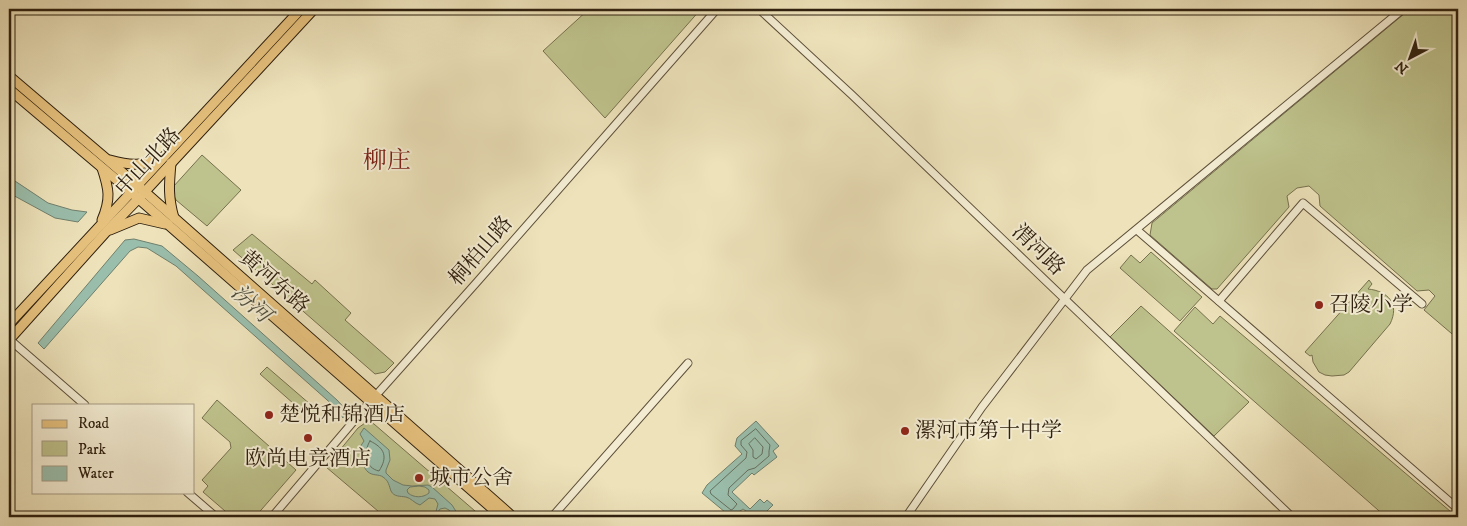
<svg xmlns="http://www.w3.org/2000/svg" width="1467" height="526" viewBox="0 0 1467 526" font-family="'IM FELL DW Pica','Noto Serif SC',serif">
<rect width="100%" height="100%" fill="#ede2ba"/>
<filter id="stains"><feTurbulence type="fractalNoise" baseFrequency=".004" numOctaves="4"/><feColorMatrix values="0 0 0 0 .2 0 0 0 0 .09 0 0 0 0 .02 0 0 0 .5 -.17"/></filter>
<radialGradient id="worn" r=".72"><stop offset=".6" stop-color="#630" stop-opacity="0"/><stop offset="1" stop-color="#630" stop-opacity=".3"/></radialGradient>
<g fill="#bec28c" stroke="#76714e">
<path d="M589,9H701L605,118L543,51Z"/>
<path d="M1410,9H1458V339L1424,310L1435,296L1429,290L1417,291L1320,206L1319,195L1309,186L1297,188L1287,196L1289,207L1217,289H1212L1150,235L1152,223Z"/>
<path d="M202,155L241,190L207,226L176,200L173,194V187Z"/>
<path d="M252,234L312,284L315,280L351,313L345,320L394,363L385,372L375,374L233,250Z"/>
<path d="M1151,252L1202,297L1180,321L1120,268L1131,255L1140,263Z"/>
<path d="M1369,280L1372,284L1368,289C1388,291 1400,304 1390,324L1349,372L1344,375L1332,376L1325,375L1319,372L1313,362L1312,355L1310,356L1305,352Z"/>
<path d="M1141,306L1249,402L1214,436L1110,337Z"/>
<path d="M1195,307L1213,324L1220,316L1457,517H1386L1174,331Z"/>
<path d="M267,367L318,411L311,419L260,374Z"/>
<path d="M217,400L296,470L255,517H232L203,492L208,486L202,480L231,448L230,442L202,418Z"/>
<path d="M370,422L374,424L482,517H385L326,467L358,428L365,423Z"/>
</g>
<g fill="#9abeac" stroke="#6f7f6d" fill-rule="evenodd">
<path d="M9,177L48,203L72,210L87,212L78,222L55,218L9,193Z"/>
<path d="M134,239L162,246L198,276L337,400L348,412L343,418L335,407L176,266L147,248L138,247L130,251L44,349L38,343L125,240Z"/>
<path d="M756,421L779,446L773,451L777,457L754,475L752,473L732,492L750,509L760,499L764,503L767,500L773,505L761,517H755L743,509L731,517L702,493L707,485L742,454L735,446L737,438Z"/>
<path d="M364,428L389,450L390,460L386,470V473L393,480L403,485L412,486L428,485L432,487L452,505L457,513L467,517H452L453,515L449,510L445,508L440,509L438,512L441,517H437L435,515L438,504L435,499L429,498L420,505C414,503 411,498 406,497C400,496 394,497 391,491C389,486 389,481 383,477C379,474 373,476 368,472C363,468 363,460 359,454L361,452L360,447L364,441L360,434ZM419,486L425,487L429,490V493C423,498 414,498 408,493L407,490L410,487Z"/>
</g>
<g fill="none" stroke-linecap="round" stroke-linejoin="round">
<g stroke="#646f5e" stroke-width="1">
<path d="M756,429L770,445L769,451V456L755,468L748,470L729,488L728,495L737,504L733,509L731,510L711,494L710,491L746,458L747,452L741,445V441Z"/>
<path d="M755,438L763,447L762,454L756,459L753,457V450L749,444Z"/>
<path d="M370,441C385,448 388,457 379,471C365,468 363,452 370,441Z"/>
</g>
<g stroke="#5e503a" stroke-width="9">
<g id="minor">
<path d="M759,9L852,95L1292,517"/>
<path d="M1137,230L1458,509"/>
<path d="M1219,301L1303,203L1422,304"/>
<path d="M9,339L85,405"/>
<path d="M187,492L216,517"/>
<path d="M272,517L370,402L477,282L717,9"/>
<path d="M552,517L688,363"/>
<path d="M906,517L982,407L1087,270L1403,9"/>
</g>
</g>
<g stroke="#2f200f" stroke-width="11">
<g id="major">
<path d="M9,76L137,185L513,517"/>
<path d="M9,89L131,192L502,517"/>
<path d="M110,160C132,166 141,166 163,157"/>
<path d="M171,163C169,185 168,197 174,218"/>
<path d="M102,168C109,189 111,199 102,220"/>
<path d="M110,230L139,218L165,224"/>
<path d="M9,324L301,9"/>
<path d="M9,340L106,232L139,198L314,9"/>
</g>
</g>
<use href="#minor" stroke="#f3ecd2" stroke-width="7"/>
<use href="#major" stroke="#e6c17d" stroke-width="9"/>
</g>
<g fill="#8f2418" stroke="#f3ecd2" stroke-width="2">
<circle cx="1319" cy="305" r="5"/>
<circle cx="269" cy="415" r="5"/>
<circle cx="905" cy="431" r="5"/>
<circle cx="308" cy="438" r="5"/>
<circle cx="419" cy="478" r="5"/>
</g>
<g text-anchor="middle" dominant-baseline="central" stroke-width="4" stroke-linejoin="round" paint-order="stroke">
<g font-size="21" fill="#2f200f" stroke="#f3ecd2">
<text transform="translate(148 162) rotate(-47)">中山北路</text>
<text transform="translate(1038 250) rotate(44)">渭河路</text>
<text transform="translate(481 251) rotate(-49)">桐柏山路</text>
<text transform="translate(274 282) rotate(41)">黄河东路</text>
</g>
<g font-size="21" fill="#2f200f" stroke="#f3ecd2" text-anchor="start">
<text x="1329" y="305">召陵小学</text>
<text x="279" y="415">楚悦和锦酒店</text>
<text x="915" y="431">漯河市第十中学</text>
<text x="308" y="459" text-anchor="middle">欧尚电竞酒店</text>
<text x="429" y="478">城市公舍</text>
</g>
<g font-size="22" font-style="italic" fill="#4f4f3e" stroke="#f3ecd2">
<text transform="translate(251 304) rotate(42)">汾河</text>
</g>
<g font-size="24" fill="#7a1f14" stroke="#f3ecd2">
<text x="387" y="161">柳庄</text>
</g>
</g>
<rect width="1467" height="526" fill="none" stroke="#ede2ba" stroke-width="30"/>
<rect x="10" y="10" width="1447" height="506" fill="none" stroke="#2f200f" stroke-width="2.5"/>
<rect x="15" y="15" width="1437" height="496" fill="none" stroke="#2f200f"/>
<rect x="32" y="404" width="162" height="90" fill="#f3ecd2" stroke="#a59a84"/>
<rect x="42" y="420" width="25" height="8" fill="#e6c17d" stroke="#a59a84"/>
<text x="78" y="428" font-size="15" fill="#2f200f">Road</text>
<rect x="42" y="441" width="25" height="15" fill="#bec28c" stroke="#a59a84"/>
<text x="78" y="454" font-size="15" fill="#2f200f">Park</text>
<rect x="42" y="466" width="25" height="15" fill="#9abeac" stroke="#a59a84"/>
<text x="78" y="478" font-size="15" fill="#2f200f">Water</text>
<g transform="translate(1410 58) rotate(221)" stroke="#f3ecd2" stroke-width="4" paint-order="stroke">
<path d="M0-4L9 19L0 12L-9 19Z" fill="#2f200f"/>
<text y="-8" font-size="14" font-weight="bold" text-anchor="middle" fill="#2f200f">N</text>
</g>
<rect width="100%" height="100%" filter="url(#stains)"/>
<rect width="100%" height="100%" fill="url(#worn)"/>
</svg>
